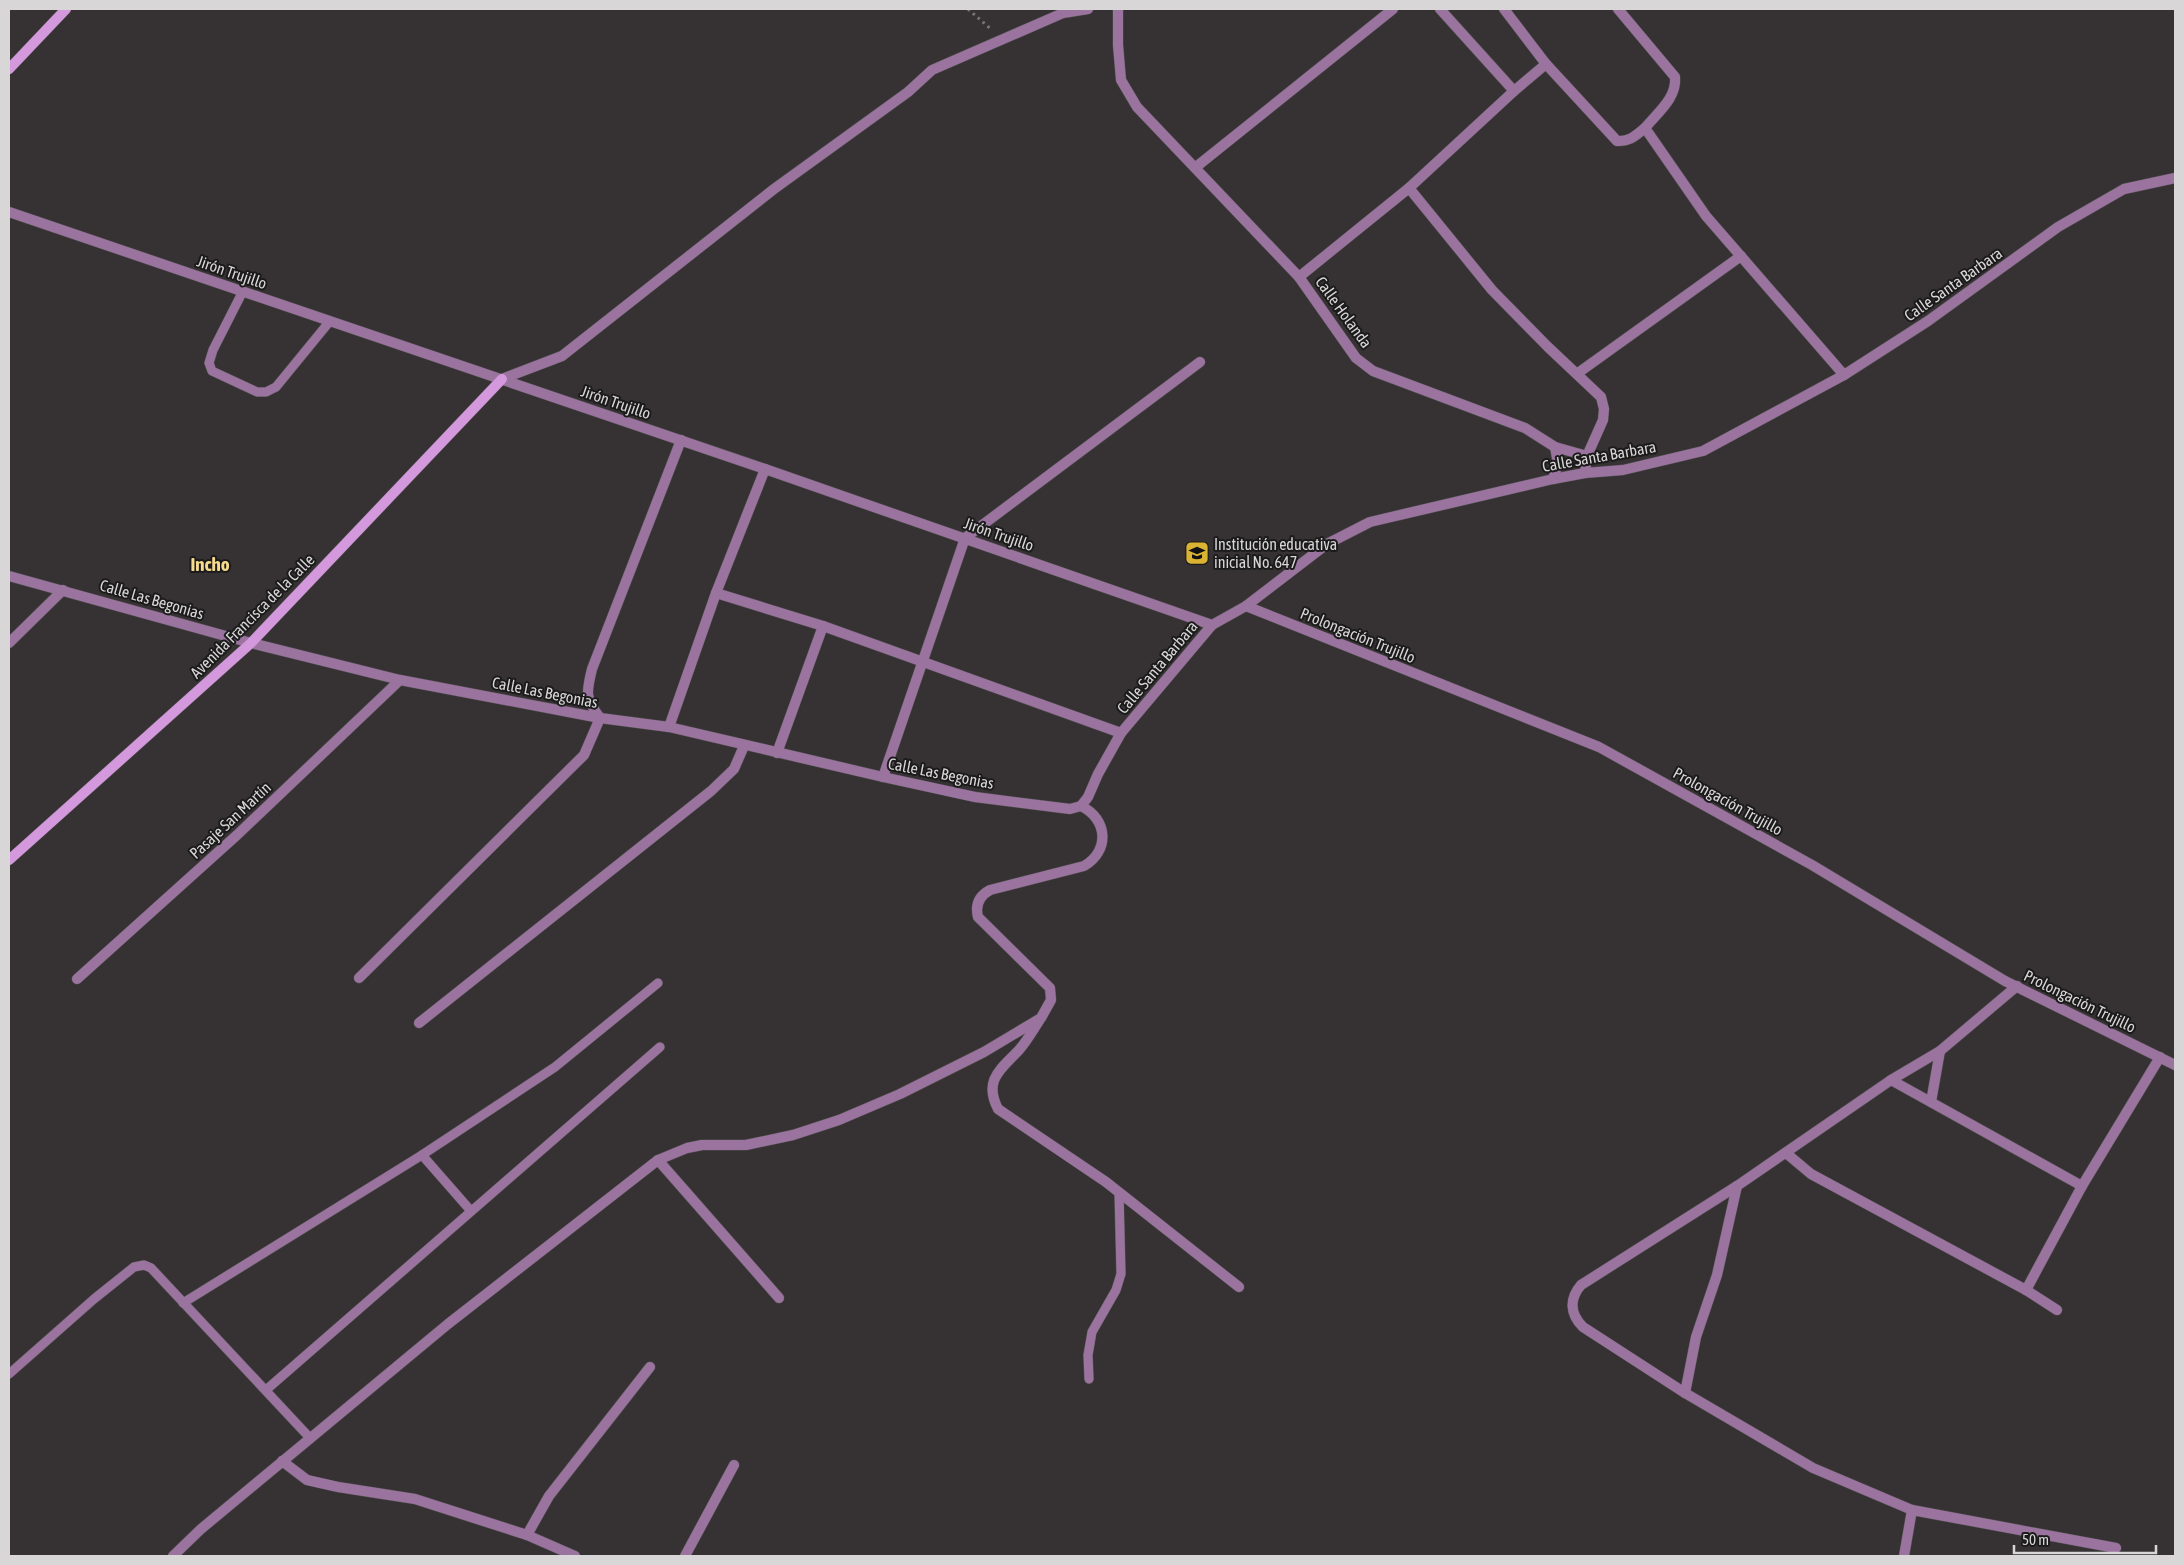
<svg xmlns="http://www.w3.org/2000/svg" width="2184" height="1565" viewBox="0 0 2184 1565" font-family="'Asap Condensed',sans-serif">
<rect width="100%" height="100%" fill="#363234"/>
<g fill="none" stroke-linecap="round" stroke-linejoin="round">
<g stroke="#535051" stroke-width="10">
<g id="service">
<path d="M243,291L213,350L209,363L212,371L257,392H266L276,387L330,321"/>
<path d="M422,1155L471,1211"/>
<path d="M183,1303L422,1155L555,1067L658,983"/>
<path d="M9,1374L94,1299L134,1267L144,1265L151,1268L310,1438"/>
<path d="M1089,1379L1088,1355L1092,1332L1116,1290L1121,1274L1119,1193"/>
<path d="M266,1390L660,1047"/>
</g>
</g>
<g stroke="#535051" stroke-width="11">
<g id="minor">
<path d="M1118,9V45L1121,80L1137,107L1299,277L1356,358L1373,371L1525,428L1555,447L1587,456"/>
<path d="M1440,9L1514,91"/>
<path d="M1504,9L1546,64L1617,141C1630,142 1636,135 1645,128L1706,216L1844,375"/>
<path d="M1618,9L1675,77C1677,98 1658,112 1645,128"/>
<path d="M1196,167L1393,9"/>
<path d="M1409,188L1492,290L1548,347L1601,397L1604,409L1603,420L1587,456L1585,473"/>
<path d="M1299,277L1409,188L1514,91L1546,64"/>
<path d="M1578,373L1741,256"/>
<path d="M502,379L562,356L774,189L908,92L932,70L1063,13L1088,9"/>
<path d="M1553,479L1558,464L1555,447"/>
<path d="M9,576L251,643L400,680L600,718L669,727L883,777L975,797L1070,809L1081,806"/>
<path d="M716,593L823,626L1121,733"/>
<path d="M9,643L63,590"/>
<path d="M669,727L716,593L765,469"/>
<path d="M777,753L823,626"/>
<path d="M883,777L965,538L1200,362"/>
<path d="M1081,806L1088,797L1098,774L1121,733L1212,625"/>
<path d="M359,978L584,755L600,718C585,698 586,693 592,669L681,440"/>
<path d="M77,979L237,835L400,680"/>
<path d="M2017,986L1940,1051L1891,1080L1737,1186L1581,1285C1569,1299 1570,1314 1583,1327L1685,1393L1813,1468L1912,1510L2116,1548"/>
<path d="M1039,1021C1033,1030 1027,1041 1019,1050C1001,1069 983,1080 998,1109L1106,1182L1239,1287"/>
<path d="M419,1023L711,791L734,769L744,746"/>
<path d="M1891,1080L2082,1186"/>
<path d="M1931,1102L1940,1051"/>
<path d="M1786,1153L1811,1174L2026,1290L2057,1310"/>
<path d="M658,1160L779,1298"/>
<path d="M2026,1290L2082,1186L2160,1057"/>
<path d="M1685,1393L1696,1337L1717,1275L1737,1186"/>
<path d="M282,1461L307,1480L338,1487L415,1499L527,1535L575,1556"/>
<path d="M527,1535L549,1496L650,1367"/>
<path d="M173,1556L201,1529L448,1324L658,1160L687,1148L702,1145H746L793,1135L839,1120L900,1094L984,1052L1041,1018L1051,1000L1050,988L978,917C975,905 979,896 990,890L1084,866C1110,851 1108,819 1081,806"/>
<path d="M685,1556L734,1465"/>
<path d="M1904,1556L1912,1510"/>
</g>
</g>
<g stroke="#535051" stroke-width="11">
<g id="tertiary">
<path d="M9,212L765,469L1212,625L1246,606L1327,544L1370,522L1553,479L1585,473L1623,470L1703,451L1844,375L1928,321L2058,227L2124,189L2175,178"/>
<path d="M1246,606L1599,747L1812,865L2005,981L2175,1065"/>
</g>
</g>
<g stroke="#535051" stroke-width="11">
<g id="secondary">
<path d="M9,69L66,9"/>
<path d="M9,860L251,643L502,379"/>
</g>
</g>
<path stroke="#7a7678" stroke-width="3" stroke-dasharray="2.5 4" stroke-linecap="butt" d="M968,9L992,30"/>
<use href="#service" stroke="#9a749f" stroke-width="9"/>
<use href="#minor" stroke="#9a749f" stroke-width="10"/>
<use href="#tertiary" stroke="#9a749f" stroke-width="10"/>
<use href="#secondary" stroke="#d498dc" stroke-width="10"/>
</g>
<defs>
<g id="school-square" transform="scale(1.25)"><rect x="-9" y="-9" width="18" height="18" rx="4" fill="#dbb333" stroke="#1c1b1b"/><path d="M0-5L7-2L0 1L-7-2ZM-4 1L0 2.5L4 1V4Q0 6-4 4Z" fill="#111"/></g>
</defs>
<g fill-rule="evenodd">
<use href="#school-square" x="1197" y="553"/>
</g>
<g text-anchor="middle" dominant-baseline="central" stroke-width="4" stroke-linejoin="round" paint-order="stroke">
<g font-size="16" fill="#d8d6d7" stroke="#1c1b1b">
<text transform="translate(232 272) rotate(19)">Jirón Trujillo</text>
<text transform="translate(1953 284) rotate(-35)">Calle Santa Barbara</text>
<text transform="translate(1344 312) rotate(54)">Calle Holanda</text>
<text transform="translate(616 402) rotate(19)">Jirón Trujillo</text>
<text transform="translate(1599 456) rotate(-10)">Calle Santa Barbara</text>
<text transform="translate(999 534) rotate(19)">Jirón Trujillo</text>
<text transform="translate(152 599) rotate(16)">Calle Las Begonias</text>
<text transform="translate(252 616) rotate(-45)">Avenida Francisca de la Calle</text>
<text transform="translate(1358 635) rotate(22)">Prolongación Trujillo</text>
<text transform="translate(1157 667) rotate(-50)">Calle Santa Barbara</text>
<text transform="translate(545 692) rotate(11)">Calle Las Begonias</text>
<text transform="translate(941 773) rotate(11)">Calle Las Begonias</text>
<text transform="translate(1728 801) rotate(29)">Prolongación Trujillo</text>
<text transform="translate(230 820) rotate(-43)">Pasaje San Martín</text>
<text transform="translate(2080 1001) rotate(26)">Prolongación Trujillo</text>
</g>
<g font-size="16" fill="#d8d6d7" stroke="#1c1b1b" text-anchor="start">
<text x="1214" y="544">Institución educativa<tspan x="1214" dy="18">inicial No. 647</tspan></text>
</g>
<g font-size="19" font-weight="bold" fill="#f6da8e" stroke="#1c1b1b">
<text x="210" y="564">Incho</text>
</g>
</g>
<rect width="2184" height="1565" fill="none" stroke="#d8d6d7" stroke-width="20"/>
<path d="M2014 1545v8h142v-8" fill="none" stroke="#d8d6d7" stroke-width="2.5"/>
<text x="2022" y="1545" font-size="15" fill="#d8d6d7" stroke="#1c1b1b" stroke-width="4" paint-order="stroke">50 m</text>
</svg>
